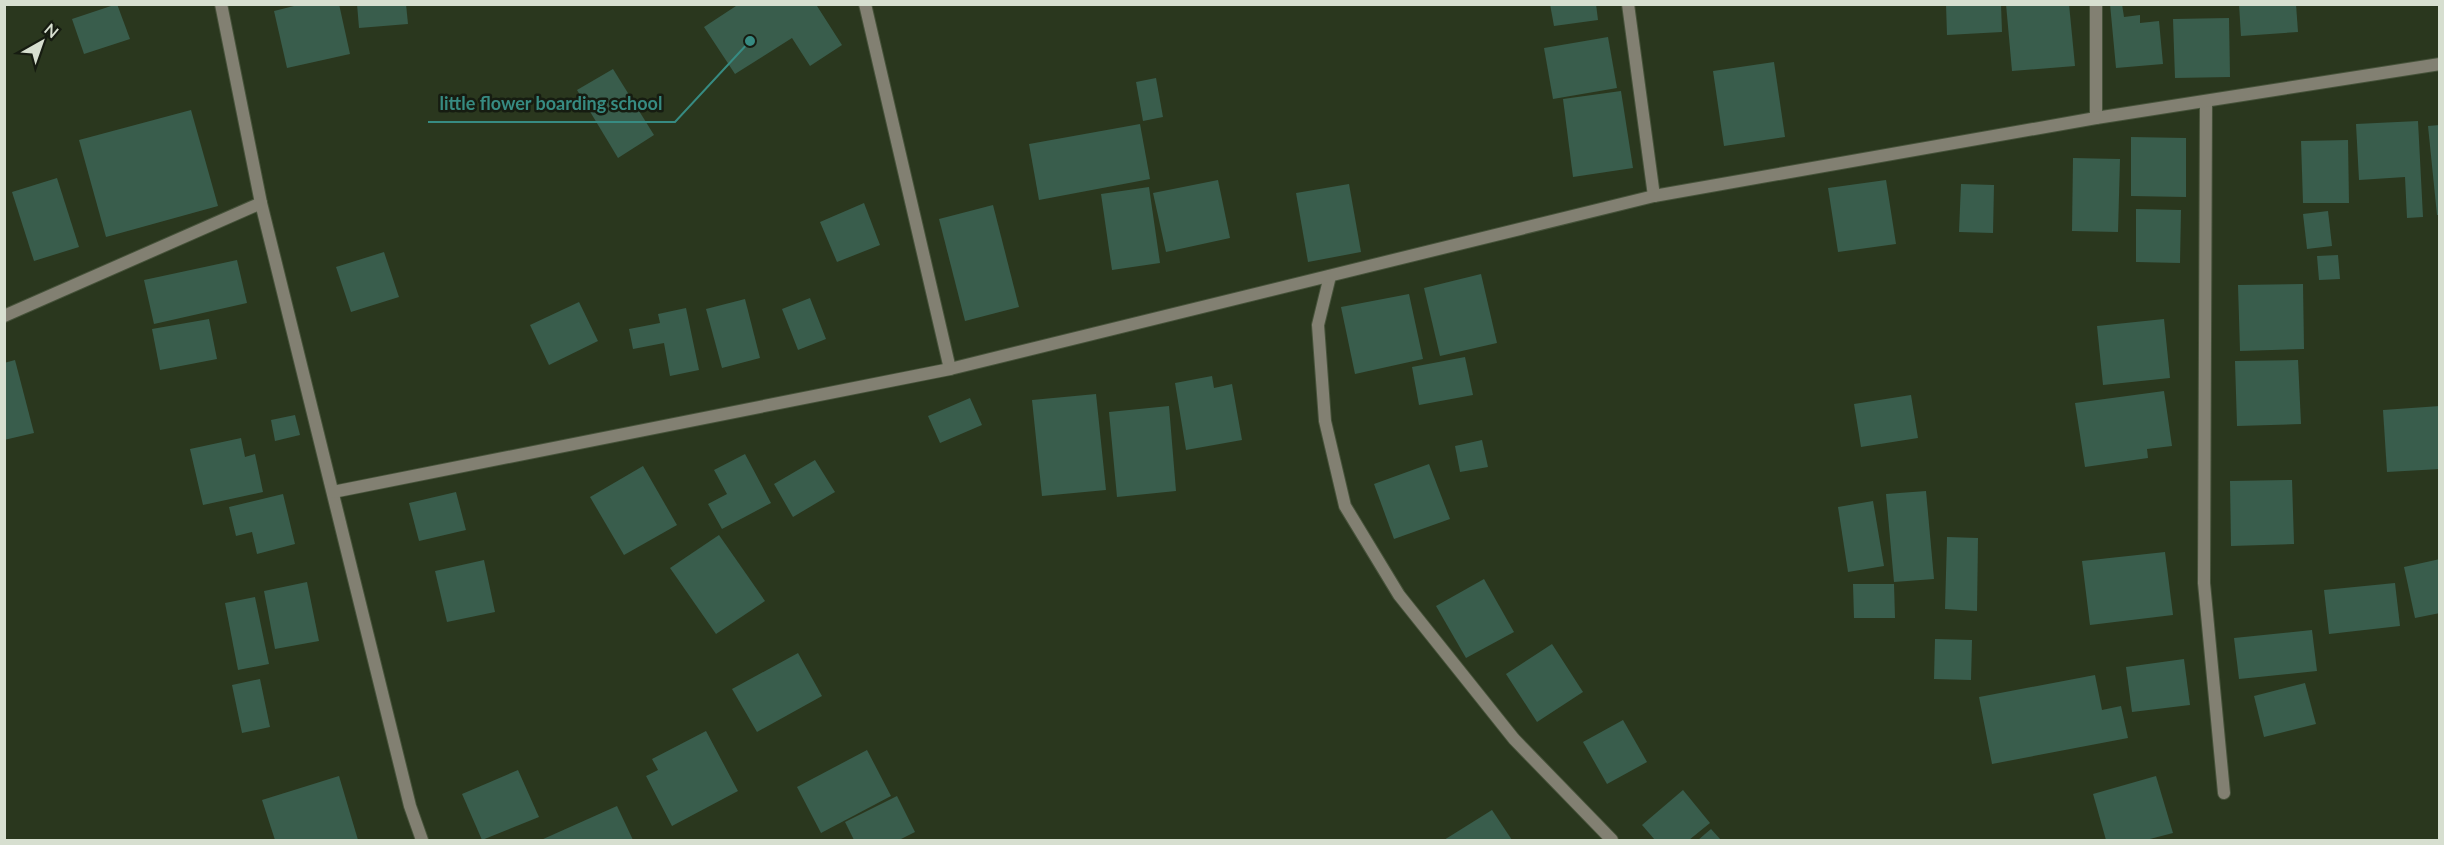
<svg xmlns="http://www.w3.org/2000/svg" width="2444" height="845" viewBox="0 0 2444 845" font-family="Lato,sans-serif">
<rect width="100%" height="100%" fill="#2a371e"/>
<g fill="#395d4c">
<path d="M117,4L130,39L84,54L72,19Z"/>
<path d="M302,4H339L350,54L287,68L274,11Z"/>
<path d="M357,4H406L408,24L359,28Z"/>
<path d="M739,4H819L817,6L842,45L810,66L792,38L735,74L704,27Z"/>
<path d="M1550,4H1596L1598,20L1554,26Z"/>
<path d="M1946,4H2001L2002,32L1947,35Z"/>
<path d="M2006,4H2069L2075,66L2012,71Z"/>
<path d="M2110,4H2122L2124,17L2140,15V23L2159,21L2163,64L2116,68Z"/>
<path d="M2239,4H2296L2298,32L2241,36Z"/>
<path d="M2229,18L2230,77L2175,78L2173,19Z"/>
<path d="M1608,37L1617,88L1553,99L1544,48Z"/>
<path d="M1774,62L1785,137L1724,146L1713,71Z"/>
<path d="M613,69L654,135L618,158L577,90Z"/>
<path d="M1156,78L1163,117L1143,121L1136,82Z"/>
<path d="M1621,91L1633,168L1573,177L1563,99Z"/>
<path d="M191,110L218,206L106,237L79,140Z"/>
<path d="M2418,121L2423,217L2407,218L2405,177L2359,180L2356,124Z"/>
<path d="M1140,124L1150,179L1039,200L1029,144Z"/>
<path d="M2440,125V215H2437L2428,126Z"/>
<path d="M2131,137L2186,138V197L2131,196Z"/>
<path d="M2348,140L2349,203H2303L2301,141Z"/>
<path d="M2073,158L2120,159L2118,232L2072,231Z"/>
<path d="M57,178L79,247L34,261L12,192Z"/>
<path d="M1218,180L1230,238L1166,252L1153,193Z"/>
<path d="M1886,180L1896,244L1838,252L1828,188Z"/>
<path d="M1349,184L1361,252L1308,262L1296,193Z"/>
<path d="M1961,184L1994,185L1993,233L1959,232Z"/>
<path d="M1149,187L1160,263L1112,270L1101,194Z"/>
<path d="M864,203L880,245L837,262L820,222Z"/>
<path d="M993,205L1019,307L965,321L939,219Z"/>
<path d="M2136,209L2181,210L2180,263L2136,262Z"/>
<path d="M2328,211L2332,246L2307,249L2303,214Z"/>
<path d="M384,252L399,297L351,312L336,267Z"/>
<path d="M2338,255L2340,279L2319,280L2317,256Z"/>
<path d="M237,260L247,303L154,324L144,280Z"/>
<path d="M1481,274L1497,343L1440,356L1424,288Z"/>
<path d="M2303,284L2304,349L2240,351L2238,285Z"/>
<path d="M1409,294L1423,359L1355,374L1341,307Z"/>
<path d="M810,298L826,339L798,350L782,309Z"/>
<path d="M745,299L760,358L722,368L706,309Z"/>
<path d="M579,302L598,341L549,365L530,325Z"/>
<path d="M686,308L699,370L670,376L664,343L633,349L629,329L660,323L658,314Z"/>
<path d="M209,319L217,359L160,370L152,329Z"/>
<path d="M2164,319L2170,378L2103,385L2097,326Z"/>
<path d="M1465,357L1473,395L1419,405L1412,367Z"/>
<path d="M15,360L34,433L4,440V363Z"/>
<path d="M2298,360L2301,424L2237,426L2235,361Z"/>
<path d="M1212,376L1214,388L1232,384L1242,440L1186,450L1175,383Z"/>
<path d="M2164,391L2172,446L2147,449L2148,458L2085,467L2075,403Z"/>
<path d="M1096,394L1106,490L1042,496L1032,400Z"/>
<path d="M1911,395L1918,438L1861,447L1854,404Z"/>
<path d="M970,398L982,425L940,443L928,416Z"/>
<path d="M1169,406L1176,491L1117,497L1109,412Z"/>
<path d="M2440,406V469L2387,472L2383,410Z"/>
<path d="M295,415L300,435L275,441L271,420Z"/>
<path d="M241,438L245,457L255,454L263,492L203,505L190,449Z"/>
<path d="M1482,440L1488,467L1460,472L1455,446Z"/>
<path d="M745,454L771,503L722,529L708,504L727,494L714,470Z"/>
<path d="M815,460L835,492L793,517L774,484Z"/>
<path d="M1429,464L1450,519L1394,539L1374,484Z"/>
<path d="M643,466L677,525L624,555L590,497Z"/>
<path d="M2292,480L2294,544L2231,546L2230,481Z"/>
<path d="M1926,491L1934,579L1894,582L1886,494Z"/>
<path d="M456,492L466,530L419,541L409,503Z"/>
<path d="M283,494L295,544L257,554L252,532L236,536L229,507Z"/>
<path d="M1873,501L1884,566L1848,572L1838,507Z"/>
<path d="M719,535L765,601L716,634L670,568Z"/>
<path d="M1947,537L1978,538L1977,611L1945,609Z"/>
<path d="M2165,552L2173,615L2090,625L2082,561Z"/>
<path d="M2440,559V613L2415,618L2404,567Z"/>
<path d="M484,560L495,612L447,622L435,571Z"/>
<path d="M1484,579L1514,632L1466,658L1436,606Z"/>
<path d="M307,582L319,641L275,649L264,591Z"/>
<path d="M2395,583L2400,626L2329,634L2324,590Z"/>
<path d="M1853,584H1894L1895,618H1854Z"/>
<path d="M255,597L269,664L238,670L225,603Z"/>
<path d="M2312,630L2317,671L2239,679L2234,638Z"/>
<path d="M1935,639L1972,640L1971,680L1934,679Z"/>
<path d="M1552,644L1583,692L1537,722L1506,674Z"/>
<path d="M798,653L822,696L757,732L732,689Z"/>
<path d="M2184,659L2190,705L2132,712L2126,667Z"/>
<path d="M2095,675L2102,710L2121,706L2128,738L1992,764L1979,697Z"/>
<path d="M260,679L270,727L242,733L232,685Z"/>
<path d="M2305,683L2316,724L2264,737L2254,696Z"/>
<path d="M1623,720L1647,762L1607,784L1583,742Z"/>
<path d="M706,731L738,791L672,826L646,776L658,770L652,759Z"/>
<path d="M867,750L891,796L821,833L797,787Z"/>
<path d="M518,770L539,817L482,840L462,794Z"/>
<path d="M339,776L358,840H275L262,800Z"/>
<path d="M2156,776L2173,833L2146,840H2106L2093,794Z"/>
<path d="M1683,790L1710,823L1689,840H1655L1642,825Z"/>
<path d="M897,796L915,832L899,840H854L845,822Z"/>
<path d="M617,806L633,840H541Z"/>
<path d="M1492,810L1512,840H1444Z"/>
<path d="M1711,829L1721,840H1698Z"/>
</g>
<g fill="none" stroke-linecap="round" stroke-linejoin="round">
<g stroke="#46523a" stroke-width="14">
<g id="minor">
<path d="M221,4L261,203L410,806L422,840"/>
<path d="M865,4L950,369"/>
<path d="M1628,4L1654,196"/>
<path d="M2096,4V118"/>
<path d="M2206,102L2204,583L2224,793"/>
<path d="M1330,276L1318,325L1325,421L1345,506L1399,595L1514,739L1612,840"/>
<path d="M4,316L261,203"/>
<path d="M333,492L950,369L1654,196L2096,118L2440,64"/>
</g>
</g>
<use href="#minor" stroke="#828072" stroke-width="12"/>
</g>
<path fill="none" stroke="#378b82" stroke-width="2" d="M750 41L675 122H428"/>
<circle fill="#378b82" stroke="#161c11" stroke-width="2" cx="750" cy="41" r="6"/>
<g font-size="18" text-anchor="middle" font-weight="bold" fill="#378b82" stroke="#161c11" stroke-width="5" stroke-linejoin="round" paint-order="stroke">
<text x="551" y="110">little flower boarding school</text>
</g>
<rect width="2444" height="845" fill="none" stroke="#d7dfd0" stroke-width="12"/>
<g transform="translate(42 42) rotate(40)" stroke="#161c11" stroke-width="4.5" paint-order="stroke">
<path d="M0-4.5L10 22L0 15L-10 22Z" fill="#d7dfd0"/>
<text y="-9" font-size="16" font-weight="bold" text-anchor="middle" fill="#d7dfd0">N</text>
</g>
</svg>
